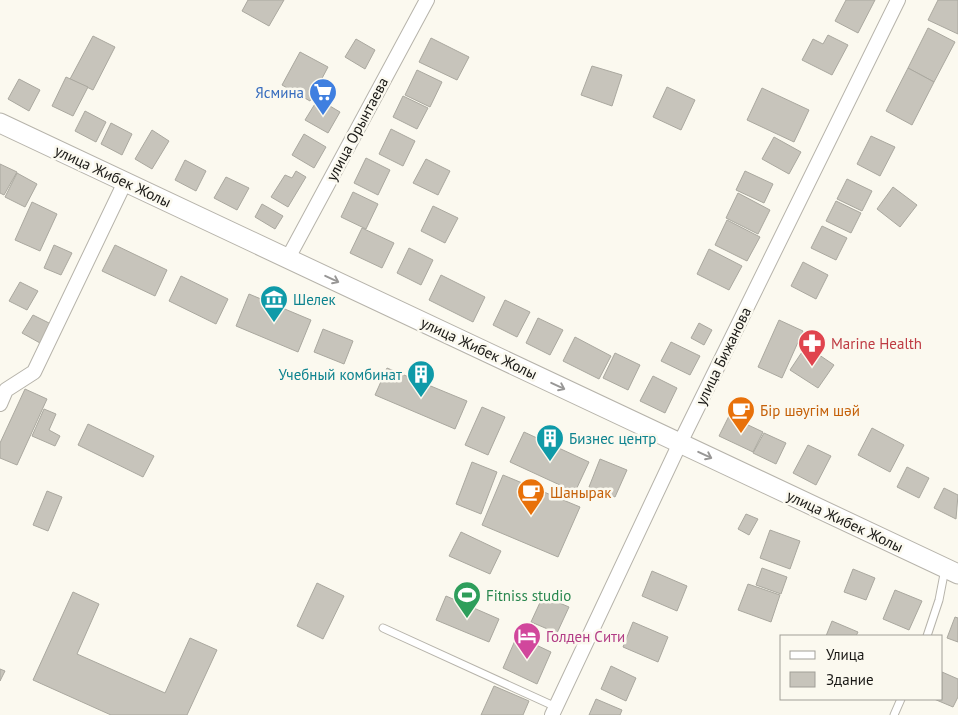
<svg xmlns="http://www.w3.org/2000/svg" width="958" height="715" viewBox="0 0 958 715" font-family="'PT Sans',sans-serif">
<rect width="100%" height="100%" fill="#fbf9ef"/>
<g fill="#c7c4bb" stroke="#aaa89f">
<path d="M248,0H284L269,26L242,11Z"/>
<path d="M846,0H875L858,33L835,21Z"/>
<path d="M938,0H958V34L928,20Z"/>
<path d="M928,28L955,42L934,82L908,68Z"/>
<path d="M828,35L848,45L832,75L802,60L813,39L823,44Z"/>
<path d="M93,36L115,47L93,90L70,79Z"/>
<path d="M431,38L469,57L457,80L419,62Z"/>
<path d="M356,39L375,50L365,69L345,57Z"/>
<path d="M300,52L328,67L310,101L282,85Z"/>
<path d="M592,66L622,75L612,106L581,95Z"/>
<path d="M908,68L934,82L912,125L886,111Z"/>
<path d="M417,70L442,82L430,107L405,95Z"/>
<path d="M66,77L88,87L73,116L52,106Z"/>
<path d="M19,79L40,90L29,111L8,99Z"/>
<path d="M667,87L695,100L681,130L653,117Z"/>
<path d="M762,88L809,110L794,142L747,120Z"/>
<path d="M403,96L428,108L417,129L393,117Z"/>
<path d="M318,99L340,112L328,133L305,120Z"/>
<path d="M85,111L106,122L96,142L75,131Z"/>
<path d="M111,123L132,134L122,155L101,144Z"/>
<path d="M391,129L415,141L403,166L379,154Z"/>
<path d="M152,130L169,141L152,169L135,159Z"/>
<path d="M304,134L326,147L314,168L292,155Z"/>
<path d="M871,136L895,147L880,176L857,164Z"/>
<path d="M774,137L801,152L789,174L762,159Z"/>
<path d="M366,158L390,170L378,195L354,183Z"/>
<path d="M426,159L450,171L438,195L413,183Z"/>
<path d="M185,160L206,171L196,191L175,180Z"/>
<path d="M0,164L17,172L4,195L0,193Z"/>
<path d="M296,171L306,177L288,207L271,197L285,175L292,178Z"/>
<path d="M745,171L773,184L764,203L736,190Z"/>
<path d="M17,173L37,184L25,207L5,197Z"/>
<path d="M226,177L249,188L237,210L214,198Z"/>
<path d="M847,179L872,191L862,211L837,199Z"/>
<path d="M893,187L917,205L900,227L877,209Z"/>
<path d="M353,192L378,204L366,229L341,217Z"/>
<path d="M738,193L770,210L758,234L726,218Z"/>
<path d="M836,201L861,213L851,233L826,221Z"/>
<path d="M32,202L57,214L40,251L15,240Z"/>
<path d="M262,204L283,216L275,229L255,217Z"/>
<path d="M433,206L458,218L445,243L421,231Z"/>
<path d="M727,220L760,237L747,261L715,245Z"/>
<path d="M822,226L847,238L836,260L811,248Z"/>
<path d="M362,228L394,243L382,268L350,253Z"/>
<path d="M54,245L72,253L61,275L44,268Z"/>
<path d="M115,245L167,270L155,296L102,271Z"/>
<path d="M409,248L433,260L421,285L397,273Z"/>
<path d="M709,249L742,266L729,290L697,274Z"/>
<path d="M803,262L828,275L816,299L791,286Z"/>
<path d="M441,275L485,297L473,322L429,300Z"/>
<path d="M181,276L228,299L216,324L169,301Z"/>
<path d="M20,282L38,291L27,310L9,301Z"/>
<path d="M249,294L311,320L298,352L236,326Z"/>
<path d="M505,300L530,312L517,337L493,325Z"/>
<path d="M33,315L51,324L40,343L22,333Z"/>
<path d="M538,318L563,330L550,355L526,343Z"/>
<path d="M779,320L803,331L782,378L758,367Z"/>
<path d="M699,323L712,330L704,345L691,338Z"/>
<path d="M323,329L353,341L344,364L314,352Z"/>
<path d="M575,337L611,356L599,379L563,361Z"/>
<path d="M671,342L700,356L690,375L661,361Z"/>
<path d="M806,346L834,365L818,388L790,370Z"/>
<path d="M615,353L640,365L628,390L603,378Z"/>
<path d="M387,368L467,401L455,429L375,395Z"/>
<path d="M653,376L677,388L665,413L640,401Z"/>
<path d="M25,389L47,399L17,465L0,458V443Z"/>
<path d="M482,407L505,417L488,455L465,445Z"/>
<path d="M44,409L56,414L49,430L60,436L55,446L32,436Z"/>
<path d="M729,416L763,432L753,452L719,436Z"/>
<path d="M88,424L154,456L143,477L78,445Z"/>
<path d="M872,428L904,445L890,472L858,455Z"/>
<path d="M524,432L589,462L575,492L510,462Z"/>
<path d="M764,433L786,443L776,464L753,453Z"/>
<path d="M808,445L831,456L816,485L793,473Z"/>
<path d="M600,459L627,470L615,497L589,487Z"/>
<path d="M472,462L497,472L481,514L456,504Z"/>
<path d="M907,467L929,478L919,498L897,487Z"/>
<path d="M503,475L580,507L558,557L482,525Z"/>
<path d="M944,488L958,495L956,519L934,508Z"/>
<path d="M47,491L62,497L48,531L33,525Z"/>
<path d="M746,514L758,519L749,535L738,529Z"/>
<path d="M770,530L800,541L790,569L760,558Z"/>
<path d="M461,532L501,551L490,574L449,556Z"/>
<path d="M762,568L787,577L781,594L756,585Z"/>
<path d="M853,569L875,578L866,600L844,592Z"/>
<path d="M652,571L687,586L677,611L642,596Z"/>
<path d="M317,583L344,596L323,639L297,626Z"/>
<path d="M748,584L780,595L771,622L738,610Z"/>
<path d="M895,590L922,601L909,630L883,619Z"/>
<path d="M73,592L99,604L77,654L165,693L190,638L217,650L187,715H111L33,680Z"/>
<path d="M446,596L499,619L489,642L436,620Z"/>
<path d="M543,596L569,607L557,633L531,622Z"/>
<path d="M955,617L958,618V642L947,638Z"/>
<path d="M832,621L858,632L856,636H826Z"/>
<path d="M633,622L668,637L658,662L623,647Z"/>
<path d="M517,636L551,652L537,684L503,668Z"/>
<path d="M611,666L636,678L626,701L601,689Z"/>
<path d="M0,669L5,671L0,681Z"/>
<path d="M942,672L958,679V697L953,707L934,699H942Z"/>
<path d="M494,686L529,701L523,715H481Z"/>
<path d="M596,699L622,710L620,715H589Z"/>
</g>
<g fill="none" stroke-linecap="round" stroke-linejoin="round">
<g stroke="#b6b3aa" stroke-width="9">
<g id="service">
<path d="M383,628L556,707"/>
<path d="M927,636L939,600L945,569"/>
<path d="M894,715L901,699"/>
</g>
</g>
<g stroke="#b6b3aa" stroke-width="16">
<g id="minor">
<path d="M288,258L427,0"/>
<path d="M0,404L6,390L34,372L125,182"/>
<path d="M552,715L680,443L898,0"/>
</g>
</g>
<g stroke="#b6b3aa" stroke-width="21">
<path id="secondary" d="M0,123L958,574"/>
</g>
<use href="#service" stroke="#fff" stroke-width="7"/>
<use href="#minor" stroke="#fff" stroke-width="14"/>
<use href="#secondary" stroke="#fff" stroke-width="19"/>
</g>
<defs><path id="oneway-shaft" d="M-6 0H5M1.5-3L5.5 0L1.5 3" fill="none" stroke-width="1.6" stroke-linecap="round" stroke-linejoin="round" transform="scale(1.25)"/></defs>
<g stroke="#989796">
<use href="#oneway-shaft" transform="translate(332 279) rotate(25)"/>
<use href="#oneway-shaft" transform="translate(558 386) rotate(25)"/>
<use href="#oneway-shaft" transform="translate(705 455) rotate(25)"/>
</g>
<defs>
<g id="supermarket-pin" transform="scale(1.4375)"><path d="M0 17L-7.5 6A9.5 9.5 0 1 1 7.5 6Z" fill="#3f7fe0" stroke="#fbf9ef"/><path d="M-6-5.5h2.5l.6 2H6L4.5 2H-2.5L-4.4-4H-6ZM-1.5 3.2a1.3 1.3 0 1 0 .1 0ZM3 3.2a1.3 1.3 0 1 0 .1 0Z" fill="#fff"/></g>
<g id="museum-pin" transform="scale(1.4375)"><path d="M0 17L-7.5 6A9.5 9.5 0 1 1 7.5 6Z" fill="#0f9aa8" stroke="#fbf9ef"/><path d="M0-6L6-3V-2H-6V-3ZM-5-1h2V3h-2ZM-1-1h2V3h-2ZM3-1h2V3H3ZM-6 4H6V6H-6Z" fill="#fff"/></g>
<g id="pharmacy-pin" transform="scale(1.4375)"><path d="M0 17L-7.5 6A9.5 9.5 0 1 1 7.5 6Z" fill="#e0444e" stroke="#fbf9ef"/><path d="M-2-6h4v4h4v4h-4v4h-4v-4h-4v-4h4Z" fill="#fff"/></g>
<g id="building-pin" transform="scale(1.4375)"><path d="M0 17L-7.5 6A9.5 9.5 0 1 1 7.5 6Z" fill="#0f9aa8" stroke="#fbf9ef"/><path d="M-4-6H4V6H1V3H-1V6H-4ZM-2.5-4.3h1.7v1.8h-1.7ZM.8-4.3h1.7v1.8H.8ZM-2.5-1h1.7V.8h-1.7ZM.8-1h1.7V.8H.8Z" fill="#fff"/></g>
<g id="cafe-pin" transform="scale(1.4375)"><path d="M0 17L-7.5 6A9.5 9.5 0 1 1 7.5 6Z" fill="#e8710a" stroke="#fbf9ef"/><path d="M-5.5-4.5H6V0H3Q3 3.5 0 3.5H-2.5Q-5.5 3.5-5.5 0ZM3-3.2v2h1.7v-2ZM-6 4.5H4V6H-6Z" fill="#fff"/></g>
<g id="stadium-pin" transform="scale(1.4375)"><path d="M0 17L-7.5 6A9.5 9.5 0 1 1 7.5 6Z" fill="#2e9e5b" stroke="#fbf9ef"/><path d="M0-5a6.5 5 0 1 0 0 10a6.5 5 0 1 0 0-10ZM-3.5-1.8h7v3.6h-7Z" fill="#fff"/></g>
<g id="hotel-pin" transform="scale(1.4375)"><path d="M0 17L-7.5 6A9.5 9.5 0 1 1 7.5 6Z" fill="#d1479c" stroke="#fbf9ef"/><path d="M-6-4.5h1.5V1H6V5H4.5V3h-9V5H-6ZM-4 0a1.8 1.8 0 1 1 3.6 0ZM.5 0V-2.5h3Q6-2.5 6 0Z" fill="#fff"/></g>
</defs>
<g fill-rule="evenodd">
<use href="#supermarket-pin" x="323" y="92"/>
<use href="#museum-pin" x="274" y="299"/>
<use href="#pharmacy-pin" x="812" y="343"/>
<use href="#building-pin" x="421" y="374"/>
<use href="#cafe-pin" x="741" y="410"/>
<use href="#building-pin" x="550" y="438"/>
<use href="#cafe-pin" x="531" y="492"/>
<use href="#stadium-pin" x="467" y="595"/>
<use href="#hotel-pin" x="527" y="636"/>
</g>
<g text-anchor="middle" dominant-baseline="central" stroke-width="5" stroke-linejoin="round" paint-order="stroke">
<g font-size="15" fill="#366cbe" stroke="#fbf9ef" text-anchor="end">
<text x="304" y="92">Ясмина</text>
</g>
<g font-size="15" fill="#191815" stroke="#fbf9ef">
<text transform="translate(357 129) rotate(-62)">улица Орынтаева</text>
<text transform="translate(113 176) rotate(25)">улица Жибек Жолы</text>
<text transform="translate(479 348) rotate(25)">улица Жибек Жолы</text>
<text transform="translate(723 356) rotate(-64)">улица Бижанова</text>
<text transform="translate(845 521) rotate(25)">улица Жибек Жолы</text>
</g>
<g font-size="15" fill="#0d838f" stroke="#fbf9ef" text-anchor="start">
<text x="293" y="299">Шелек</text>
<text x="402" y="374" text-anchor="end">Учебный комбинат</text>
<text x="569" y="438">Бизнес центр</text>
</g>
<g font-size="15" fill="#be3a42" stroke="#fbf9ef" text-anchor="start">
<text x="831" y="343">Marine Health</text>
</g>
<g font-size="15" fill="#c56008" stroke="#fbf9ef" text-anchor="start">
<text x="760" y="410">Бір шәугім шәй</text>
<text x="550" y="492">Шанырак</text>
</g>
<g font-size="15" fill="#27864d" stroke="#fbf9ef" text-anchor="start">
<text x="486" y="595">Fitniss studio</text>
</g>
<g font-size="15" fill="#b23c85" stroke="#fbf9ef" text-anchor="start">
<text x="546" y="636">Голден Сити</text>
</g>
</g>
<rect x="780" y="635" width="162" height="65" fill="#fbf9ef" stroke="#a19f98"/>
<rect x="790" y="651" width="25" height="8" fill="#ffffff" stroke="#a19f98"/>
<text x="826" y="660" font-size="15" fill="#191815">Улица</text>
<rect x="790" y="672" width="25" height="15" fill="#c7c4bb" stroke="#a19f98"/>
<text x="826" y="685" font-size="15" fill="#191815">Здание</text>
</svg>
